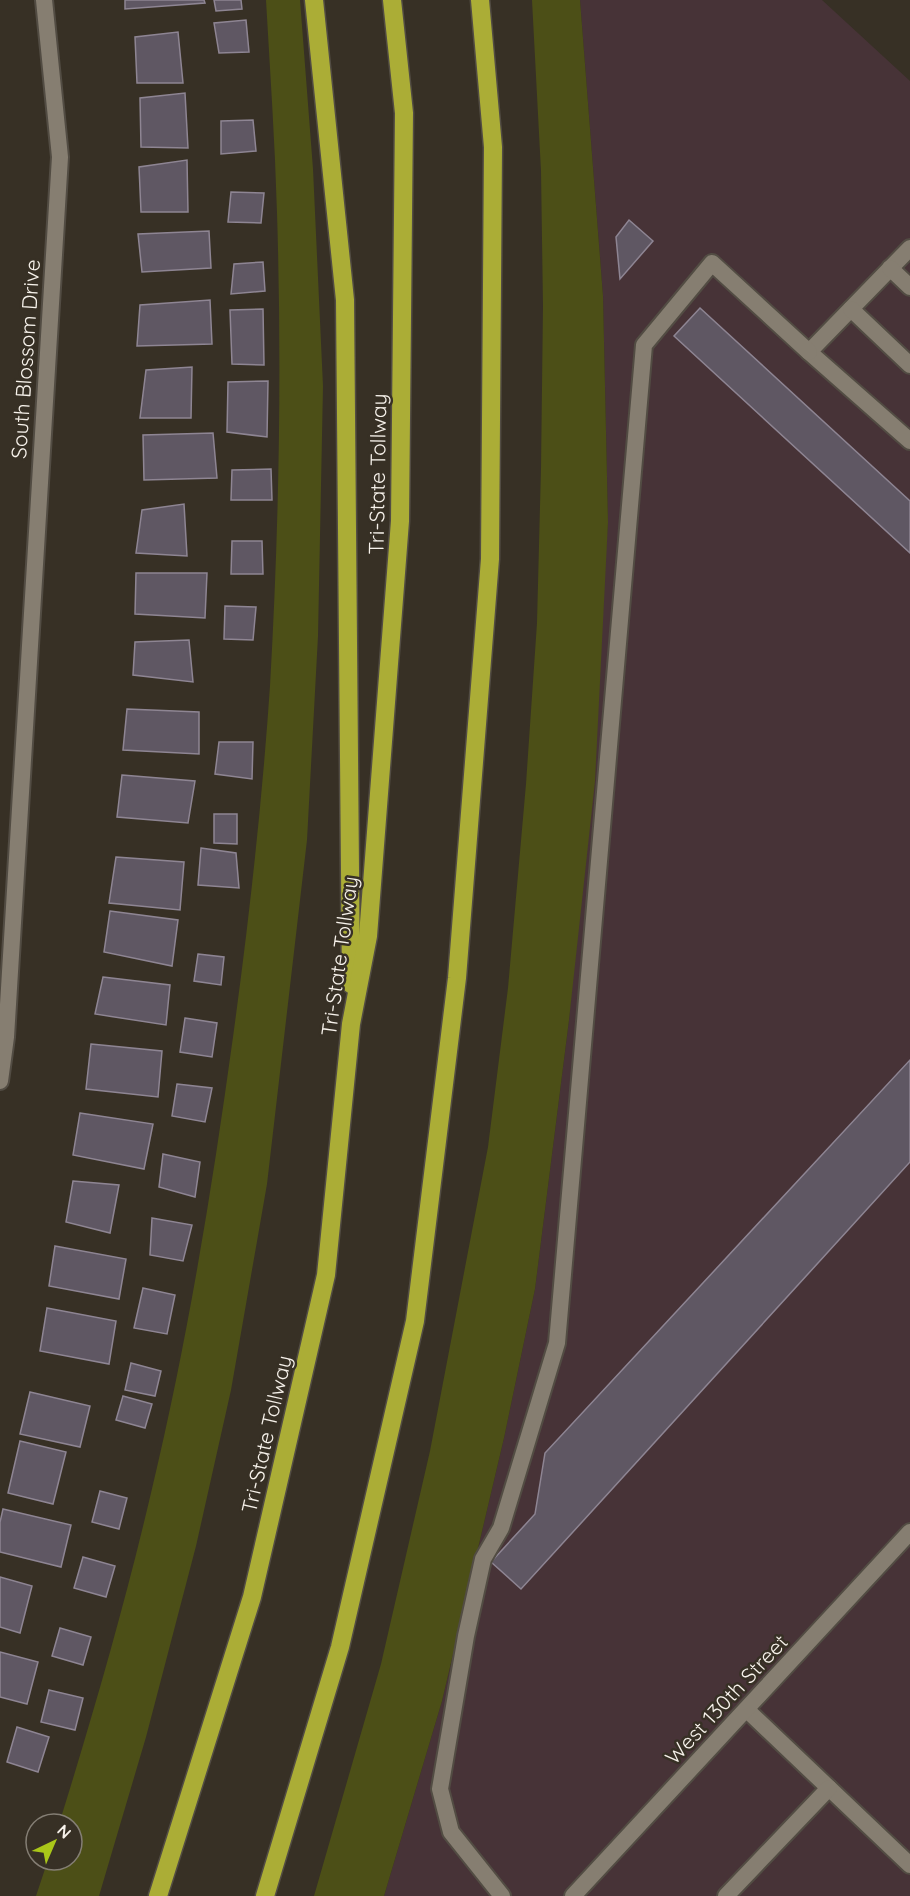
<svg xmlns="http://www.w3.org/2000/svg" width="910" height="1896" viewBox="0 0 910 1896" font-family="Quicksand,sans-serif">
<rect width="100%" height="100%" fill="#373025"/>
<path fill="#473337" d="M580,0H822L910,81V1896H384L442,1701L504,1438L535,1289L569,1020L608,522L603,296Z"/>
<g fill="#4c4f17">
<path d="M266,0H300L313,169L323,386L318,636L307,840L267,1184L231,1390L196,1546L146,1737L99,1896H36L48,1860H72V1824H59C93,1715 125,1604 151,1493C187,1343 212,1190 233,1037C249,920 262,804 270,686C279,529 282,371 277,213C275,142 270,71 266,0Z"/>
<path d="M532,0H580L603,296L608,522L595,781L569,1020L535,1289L504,1438L442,1701L384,1896H314L381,1664L430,1451L488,1147L508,988L526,784L537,623L541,468L543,306L541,171Z"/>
</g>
<g fill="#5f5763" stroke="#8e8593" stroke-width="1.5">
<path d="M125,0H204L205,3L125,9Z"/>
<path d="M214,0H241L242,9L216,11Z"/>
<path d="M246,20L249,52L219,53L214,23Z"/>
<path d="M178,32L183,83H137L135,37Z"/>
<path d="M185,93L188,148L141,147L140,98Z"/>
<path d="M253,120L256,151L221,154V121Z"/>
<path d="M187,160L188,212H141L139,167Z"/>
<path d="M231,192L264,193L261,223L228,222Z"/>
<path d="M629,220L653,241L620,279L616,237Z"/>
<path d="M209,231L211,268L142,272L138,234Z"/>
<path d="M263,262L265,291L231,294L234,264Z"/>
<path d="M210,300L212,344L137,346L140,305Z"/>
<path d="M700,308L910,501V553L674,336Z"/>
<path d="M263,309L264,365L232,364L230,310Z"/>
<path d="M192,367L191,418H140L146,370Z"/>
<path d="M268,381L267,437L227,432L228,382Z"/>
<path d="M213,433L217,478L144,480L143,435Z"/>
<path d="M271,469L272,500H231L232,470Z"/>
<path d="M184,504L187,556L136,553L142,510Z"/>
<path d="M232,541H262L263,574H231Z"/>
<path d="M136,573H207L205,618L135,614Z"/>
<path d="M225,606L256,607L253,640L224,639Z"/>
<path d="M189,640L193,682L133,675L135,642Z"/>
<path d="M127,709L199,712V754L123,750Z"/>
<path d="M219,742H253L252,779L215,774Z"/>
<path d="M122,775L195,781L188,823L117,817Z"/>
<path d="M214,814H237V844L214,843Z"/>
<path d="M201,848L236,853L239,888L198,885Z"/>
<path d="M116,857L184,862L180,910L109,903Z"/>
<path d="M110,911L178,920L172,966L104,952Z"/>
<path d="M198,954L224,957L221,985L194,981Z"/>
<path d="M103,977L170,985L166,1025L95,1014Z"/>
<path d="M185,1018L217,1023L212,1057L180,1052Z"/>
<path d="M91,1044L162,1051L158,1097L86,1089Z"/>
<path d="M910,1060V1162L521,1589L491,1562L535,1514L545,1453Z"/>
<path d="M177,1084L212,1088L205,1122L172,1116Z"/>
<path d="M80,1113L153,1124L144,1169L73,1155Z"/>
<path d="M163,1154L200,1162L195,1197L159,1187Z"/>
<path d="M73,1181L119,1185L110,1233L66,1222Z"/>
<path d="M152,1218L192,1225L183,1261L150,1255Z"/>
<path d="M55,1246L126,1259L119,1299L49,1286Z"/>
<path d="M143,1288L175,1295L167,1334L134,1328Z"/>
<path d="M47,1308L116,1321L109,1364L40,1351Z"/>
<path d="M131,1363L161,1371L155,1396L125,1390Z"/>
<path d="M30,1392L90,1406L80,1447L20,1434Z"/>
<path d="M123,1396L152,1404L145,1428L116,1420Z"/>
<path d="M20,1441L66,1452L53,1504L8,1493Z"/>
<path d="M100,1491L127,1498L119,1529L92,1522Z"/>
<path d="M3,1509L71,1525L61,1567L0,1552V1522Z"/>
<path d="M83,1557L115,1566L106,1597L74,1588Z"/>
<path d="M0,1577L32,1586L20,1633L0,1627Z"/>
<path d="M60,1628L91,1637L83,1665L52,1656Z"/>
<path d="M0,1652L38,1662L27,1704L0,1697Z"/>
<path d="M49,1690L83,1698L75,1730L41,1722Z"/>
<path d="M17,1727L49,1737L38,1772L7,1762Z"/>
</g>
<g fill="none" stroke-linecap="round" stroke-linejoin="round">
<g stroke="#524c43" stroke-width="20">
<g id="service">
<path d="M910,248L809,352L910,441"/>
<path d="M890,268L910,287"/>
<path d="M851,309L910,365"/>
<path d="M747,1710L910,1865"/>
<path d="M502,1896L451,1832L440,1789L466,1636L483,1559L501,1528L557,1343L644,345L712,263L809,352"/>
<path d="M726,1896L829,1788"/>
</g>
</g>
<g stroke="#524c43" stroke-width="20">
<g id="minor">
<path d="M0,1081L6,1037L60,157L44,0"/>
<path d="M573,1896L910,1532"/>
</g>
</g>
<g stroke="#524c43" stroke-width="21">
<g id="motorway">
<path d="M314,0L345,300L351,984"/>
<path d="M158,1896L252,1597L326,1275L351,1024L368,936L400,521L404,113L392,0"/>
<path d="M265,1896L340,1647L415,1321L457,978L490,559L493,147L480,0"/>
</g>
</g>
<use href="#service" stroke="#867e71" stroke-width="16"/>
<use href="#minor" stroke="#867e71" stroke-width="16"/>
<use href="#motorway" stroke="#abad36" stroke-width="18"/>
</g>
<g text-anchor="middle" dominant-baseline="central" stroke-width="5" stroke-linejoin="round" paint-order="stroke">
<g font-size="21" fill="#f7f2eb" stroke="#373025">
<text transform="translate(25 359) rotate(-86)">South Blossom Drive</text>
<text transform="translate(377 474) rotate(-89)">Tri-State Tollway</text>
<text transform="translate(339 956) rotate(-82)">Tri-State Tollway</text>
<text transform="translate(266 1434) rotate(-77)">Tri-State Tollway</text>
<text transform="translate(726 1699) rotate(-47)">West 130th Street</text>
</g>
</g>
<g transform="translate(54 1842) rotate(44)"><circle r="28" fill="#373025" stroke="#847e74" stroke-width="1.5"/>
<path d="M0-4.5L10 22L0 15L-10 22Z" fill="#aac719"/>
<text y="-9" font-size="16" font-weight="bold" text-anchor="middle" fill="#f7f2eb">N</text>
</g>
</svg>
